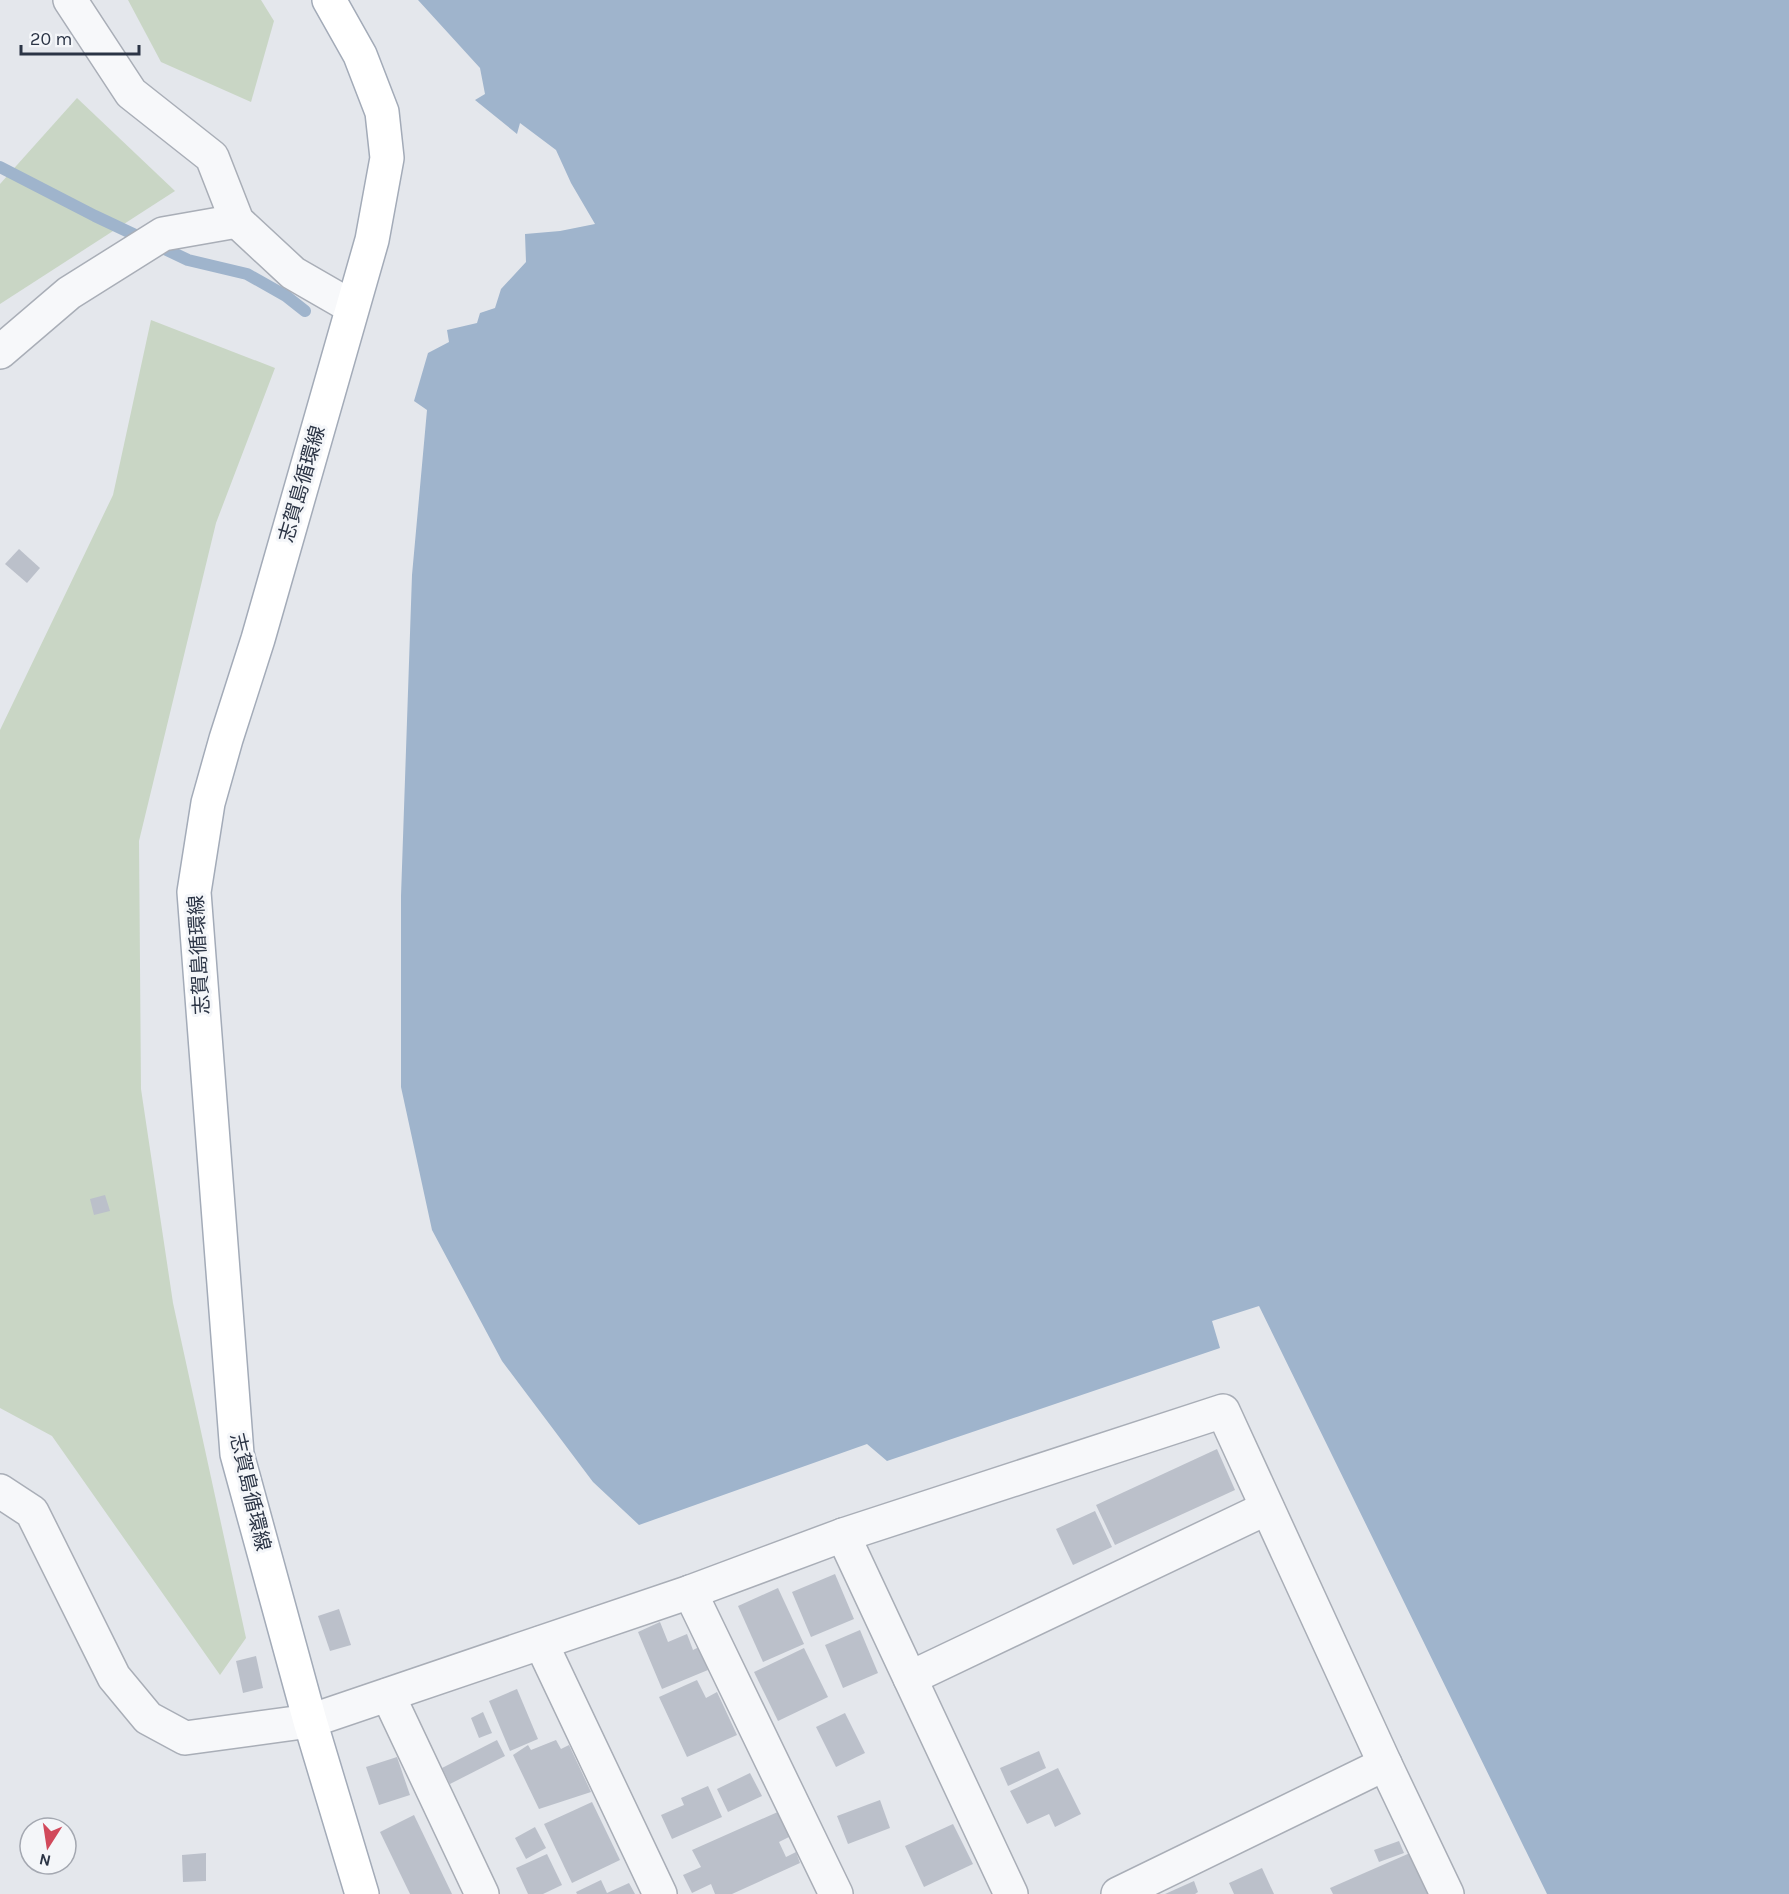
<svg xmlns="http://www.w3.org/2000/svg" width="1789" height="1894" viewBox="0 0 1789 1894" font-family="Karla,'Noto Sans JP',sans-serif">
<rect width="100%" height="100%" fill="#e4e7ec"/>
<g fill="#c9d6c5">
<path d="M128,0H261L274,21L251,102L161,62Z"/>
<path d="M77,98L175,191L0,304V184Z"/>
<path d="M151,320L275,368L216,523L139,841L141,1089L173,1303L246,1638L220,1675L52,1436L0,1408V730L113,495Z"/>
</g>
<path fill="#9fb4cc" d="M418,0H1789V1894H1547L1259,1306L1212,1321L1220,1348L887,1461L867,1444L639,1525L593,1482L502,1361L432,1230L401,1087V896L412,575L427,410L414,401L428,353L449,342L447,330L477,323L480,313L495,308L501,289L526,262L525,234L560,231L595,224L571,183L556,150L520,123L517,134L475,100L485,94L480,68Z"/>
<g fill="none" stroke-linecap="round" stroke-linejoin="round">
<path stroke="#9fb4cc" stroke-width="12" d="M0,167L95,216L188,260L247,274L286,296L305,311"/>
</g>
<g fill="#bbc0ca">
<path d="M19,549L40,568L27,583L5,564Z"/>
<path d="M105,1195L110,1211L94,1215L90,1199Z"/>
<path d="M1217,1449L1235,1490L1115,1545L1096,1505Z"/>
<path d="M1095,1511L1112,1547L1073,1565L1056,1529Z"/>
<path d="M835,1574L854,1619L811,1637L792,1592Z"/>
<path d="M778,1588L804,1644L763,1662L738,1606Z"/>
<path d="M339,1609L351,1645L330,1651L318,1616Z"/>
<path d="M660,1622L668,1642L687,1634L693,1650L699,1647L708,1670L662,1689L638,1632Z"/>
<path d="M860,1630L878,1673L843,1688L825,1645Z"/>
<path d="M804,1648L828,1697L778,1721L754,1672Z"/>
<path d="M256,1656L263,1688L243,1693L236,1661Z"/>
<path d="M697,1680L706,1698L717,1692L737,1735L687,1757L659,1697Z"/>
<path d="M517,1689L538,1739L510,1751L489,1701Z"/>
<path d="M483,1712L492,1733L479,1738L471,1718Z"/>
<path d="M845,1713L865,1753L836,1767L816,1727Z"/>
<path d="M497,1740L505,1756L450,1784L442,1768Z"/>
<path d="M556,1740L561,1749L569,1745L591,1792L539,1809L513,1755L528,1745L531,1750Z"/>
<path d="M1039,1751L1046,1768L1008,1786L1000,1768Z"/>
<path d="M397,1757L410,1795L379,1805L366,1767Z"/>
<path d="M1058,1768L1081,1814L1055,1827L1049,1814L1027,1824L1010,1791Z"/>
<path d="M750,1773L762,1796L728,1812L717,1789Z"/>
<path d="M708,1786L722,1817L672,1839L661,1815L684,1805L681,1798Z"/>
<path d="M880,1800L890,1828L848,1844L837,1816Z"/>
<path d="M592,1802L620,1860L572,1883L544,1824Z"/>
<path d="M780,1811L791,1836L779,1842L786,1857L796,1852L800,1863L732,1894H715L711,1884L692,1893L683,1875L701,1867L692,1850Z"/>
<path d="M414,1815L452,1894H410L380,1832Z"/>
<path d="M953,1824L973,1864L924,1887L905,1846Z"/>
<path d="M535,1827L546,1848L526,1859L515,1838Z"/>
<path d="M1399,1841L1404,1853L1379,1862L1374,1850Z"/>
<path d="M206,1853V1881L183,1882L182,1855Z"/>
<path d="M1410,1853L1428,1894H1333L1330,1888Z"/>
<path d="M547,1854L562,1885L543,1894H528L516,1868Z"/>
<path d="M1262,1868L1274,1894H1234L1229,1883Z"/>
<path d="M601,1880L607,1893L629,1883L635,1894H577L576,1892Z"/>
<path d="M1194,1881L1198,1892L1195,1894H1165Z"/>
</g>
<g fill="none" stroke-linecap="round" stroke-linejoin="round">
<g stroke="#a9aeb7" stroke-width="36">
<g id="minor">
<path d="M70,0L131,93L212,157L237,221L293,273L352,307"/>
<path d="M0,352L69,293L163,234L237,221"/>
<path d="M0,1491L32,1512L114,1677L148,1718L185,1738L310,1721L690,1592L843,1535L1223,1411L1385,1764L1447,1894"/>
<path d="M843,1535L1011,1894"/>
<path d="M690,1592L836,1894"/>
<path d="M541,1643L660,1894"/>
<path d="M910,1678L1267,1508"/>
<path d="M388,1695L482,1894"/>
<path d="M1118,1894L1385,1764"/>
</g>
</g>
<g stroke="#a3abb8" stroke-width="36">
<path id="major" d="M329,0L360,55L382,112L387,158L372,240L258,639L226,739L208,803L194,892L237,1454L310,1721L362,1894"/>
</g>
<use href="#minor" stroke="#f7f8fa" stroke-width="33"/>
<use href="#major" stroke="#fff" stroke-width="33"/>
</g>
<g text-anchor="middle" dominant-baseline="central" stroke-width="6" stroke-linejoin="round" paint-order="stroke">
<g font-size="20" fill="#2b3445" stroke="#f4f6f9">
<text transform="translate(302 484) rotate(-74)">志賀島循環線</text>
<text transform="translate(199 955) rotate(-93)">志賀島循環線</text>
<text transform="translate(250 1492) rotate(77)">志賀島循環線</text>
</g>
</g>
<g transform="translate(48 1846) rotate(192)"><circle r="28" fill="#f4f6f9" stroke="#a4a8b1" stroke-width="1.5"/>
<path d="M0-4.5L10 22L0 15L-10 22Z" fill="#d1495b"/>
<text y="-9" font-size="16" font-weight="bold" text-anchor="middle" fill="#2b3445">N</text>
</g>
<path d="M21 45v9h118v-9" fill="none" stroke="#2b3445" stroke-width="3"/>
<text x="30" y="45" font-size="18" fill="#2b3445" stroke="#f4f6f9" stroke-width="4.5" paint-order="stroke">20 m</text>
</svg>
